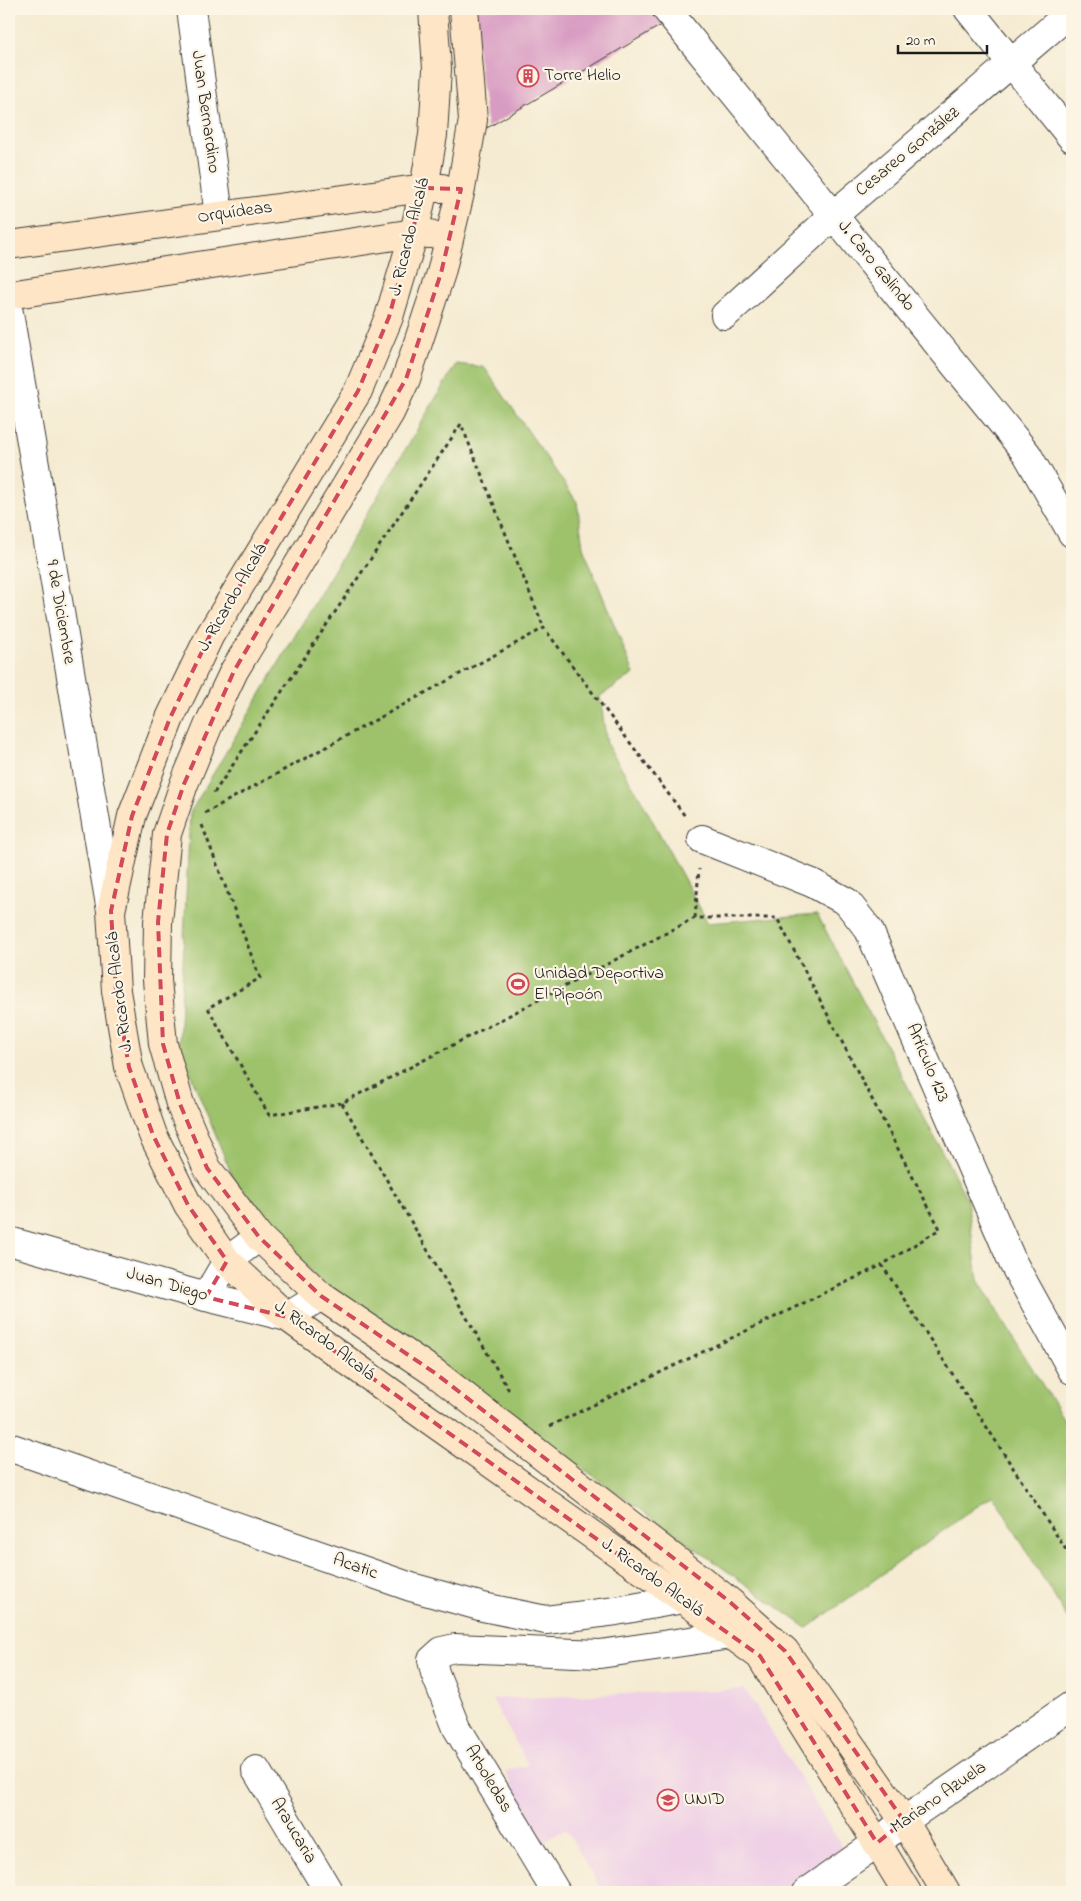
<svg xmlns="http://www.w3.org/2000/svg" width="1081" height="1901" viewBox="0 0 1081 1901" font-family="'Indie Flower',sans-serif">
<rect width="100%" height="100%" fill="#fcf5e5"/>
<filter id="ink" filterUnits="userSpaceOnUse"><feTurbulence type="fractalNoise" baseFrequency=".02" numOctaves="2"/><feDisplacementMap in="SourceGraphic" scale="10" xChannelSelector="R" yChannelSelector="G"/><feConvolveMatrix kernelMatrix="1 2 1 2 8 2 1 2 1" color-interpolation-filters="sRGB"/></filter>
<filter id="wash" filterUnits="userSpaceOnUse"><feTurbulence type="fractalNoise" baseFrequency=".0096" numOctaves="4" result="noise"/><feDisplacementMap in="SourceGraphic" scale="20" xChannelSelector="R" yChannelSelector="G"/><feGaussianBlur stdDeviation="1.12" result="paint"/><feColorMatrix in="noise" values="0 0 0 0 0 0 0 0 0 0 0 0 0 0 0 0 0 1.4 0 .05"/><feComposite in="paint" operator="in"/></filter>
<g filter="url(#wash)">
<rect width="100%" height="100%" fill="#f5ebd2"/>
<path fill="#efd0e6" d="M745,1689L843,1848L781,1892H602L566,1829L544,1842L505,1771L528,1765L492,1699Z"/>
<path fill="#9ec26c" stroke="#5d6f44" d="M456,364L484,367L577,502L583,547L634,674L600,696L607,745L638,794L708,923L817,914L967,1199L978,1280L1072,1433V1626L993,1495L807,1628L317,1279L234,1180L179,1046L190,813Z"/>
<g id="blocks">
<path fill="#d89bc2" d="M472,9H650L663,24L487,128Z"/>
</g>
</g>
<g filter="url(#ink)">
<use href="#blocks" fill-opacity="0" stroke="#3d3b37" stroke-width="1"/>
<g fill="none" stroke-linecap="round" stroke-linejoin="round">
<g stroke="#3d3b37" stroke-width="30">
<g id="street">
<path d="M191,9L219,215"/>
<path d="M666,9L1027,454L1072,533"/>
<path d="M968,9L1072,138"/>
<path d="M9,313L111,911"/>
<path d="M725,315L834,215L1072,11"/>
<path d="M702,839L812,883L847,902L869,930L1013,1263L1072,1370"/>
<path d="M9,1241L206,1297L287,1317L321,1296"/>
<path d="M206,1297L227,1261L259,1237"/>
<path d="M9,1447L411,1587L483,1607L546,1620L616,1611L683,1599L699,1592"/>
<path d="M256,1770L329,1892"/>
<path d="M556,1892L457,1728L435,1673L432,1660L442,1651L455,1648L600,1654L731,1635L748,1629"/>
<path d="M807,1892L877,1843L904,1821L1072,1705"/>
</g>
</g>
<g stroke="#3d3b37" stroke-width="30">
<g id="secondary">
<path d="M433,9L437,69L433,135L424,188L414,233L389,317L358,391L210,635L170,718L132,816L111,911L116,991L129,1067L153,1135L188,1205L227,1261L287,1317L421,1414L683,1599L760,1656L877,1843L907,1892"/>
<path d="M464,9L473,120L461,189L441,273L406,379L390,413L234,671L209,724L184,784L167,834L158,922L157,980L163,1044L180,1104L207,1168L259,1237L321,1296L435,1373L730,1602L785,1651L904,1821L946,1892"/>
<path d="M9,245L424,188H442"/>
<path d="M9,295L414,233L430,234"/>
</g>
</g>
<g stroke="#3d3b37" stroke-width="3" stroke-dasharray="4 4" stroke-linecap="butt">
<path d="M214,793L461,424L544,628"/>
<path d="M205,813L544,628L685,816"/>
<path d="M202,825L260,978L208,1008L269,1115L342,1103L695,918H777L940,1229L882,1265L1072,1559"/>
<path d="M695,918L699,869"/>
<path d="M342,1103L510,1392"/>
<path d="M550,1426L882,1265"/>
</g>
<use href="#street" stroke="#fff" stroke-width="28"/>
<use href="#secondary" stroke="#fde5c5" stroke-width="28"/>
</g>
</g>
<path fill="none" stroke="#d1495b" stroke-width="4" stroke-dasharray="10 6" stroke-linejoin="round" d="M424,188L461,189L441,273L406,379L234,671L184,784L167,834L158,922L163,1044L180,1104L207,1168L259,1237L321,1296L435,1373L730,1602L785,1651L904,1821L877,1843L760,1656L287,1317L206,1297L227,1261L188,1205L153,1135L129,1067L116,991L111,911L132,816L170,718L210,635L358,391L389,317Z"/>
<defs>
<g id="building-ring" transform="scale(1.125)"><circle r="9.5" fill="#fcf5e5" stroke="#d1495b" stroke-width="1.5"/><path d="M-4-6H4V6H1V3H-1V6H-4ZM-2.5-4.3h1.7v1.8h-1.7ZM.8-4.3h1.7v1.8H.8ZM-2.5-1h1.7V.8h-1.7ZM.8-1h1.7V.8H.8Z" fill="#d1495b"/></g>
<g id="stadium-ring" transform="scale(1.125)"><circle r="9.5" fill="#fcf5e5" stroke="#d1495b" stroke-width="1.5"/><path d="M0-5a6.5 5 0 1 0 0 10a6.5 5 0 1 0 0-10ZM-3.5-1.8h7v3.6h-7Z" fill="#d1495b"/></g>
<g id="university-ring" transform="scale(1.125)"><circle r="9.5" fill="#fcf5e5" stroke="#d1495b" stroke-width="1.5"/><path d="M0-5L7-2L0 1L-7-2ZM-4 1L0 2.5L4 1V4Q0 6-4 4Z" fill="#d1495b"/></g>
</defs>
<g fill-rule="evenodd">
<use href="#building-ring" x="528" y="76"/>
<use href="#stadium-ring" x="518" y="984"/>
<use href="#university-ring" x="668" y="1800"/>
</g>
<g text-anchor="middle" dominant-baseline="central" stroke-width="4.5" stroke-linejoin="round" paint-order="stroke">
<g font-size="18" fill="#1c1c1c" stroke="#fcf5e5" text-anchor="start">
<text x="544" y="76">Torre Helio</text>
<text x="534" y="974">Unidad Deportiva<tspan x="534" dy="21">El Pipoón</tspan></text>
<text x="684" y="1800">UNID</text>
</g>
<g font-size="18" fill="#1c1c1c" stroke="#fcf5e5">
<text transform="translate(205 112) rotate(82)">Juan Bernardino</text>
<text transform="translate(908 152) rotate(-40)">Cesareo González</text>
<text transform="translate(235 213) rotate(-8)">Orquídeas</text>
<text transform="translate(410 237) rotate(-76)">J. Ricardo Alcalá</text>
<text transform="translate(876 266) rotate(51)">J. Caro Galindo</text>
<text transform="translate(233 598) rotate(-60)">J. Ricardo Alcalá</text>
<text transform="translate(60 612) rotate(80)">9 de Diciembre</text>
<text transform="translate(120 992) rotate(-97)">J. Ricardo Alcalá</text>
<text transform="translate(927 1063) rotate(67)">Artículo 123</text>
<text transform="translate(167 1285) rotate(16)">Juan Diego</text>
<text transform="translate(324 1341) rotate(37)">J. Ricardo Alcalá</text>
<text transform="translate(355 1567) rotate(19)">Acatic</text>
<text transform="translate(652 1578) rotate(36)">J. Ricardo Alcalá</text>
<text transform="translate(488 1779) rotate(59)">Arboledas</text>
<text transform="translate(939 1798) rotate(-35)">Mariano Azuela</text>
<text transform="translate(293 1831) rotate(59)">Araucaria</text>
</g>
</g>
<rect width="1081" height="1901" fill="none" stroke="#fcf5e5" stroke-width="30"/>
<path d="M898 45v8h89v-8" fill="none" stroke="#1c1c1c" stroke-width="2.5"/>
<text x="906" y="45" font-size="15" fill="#1c1c1c" stroke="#fcf5e5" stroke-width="4" paint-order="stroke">20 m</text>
</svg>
